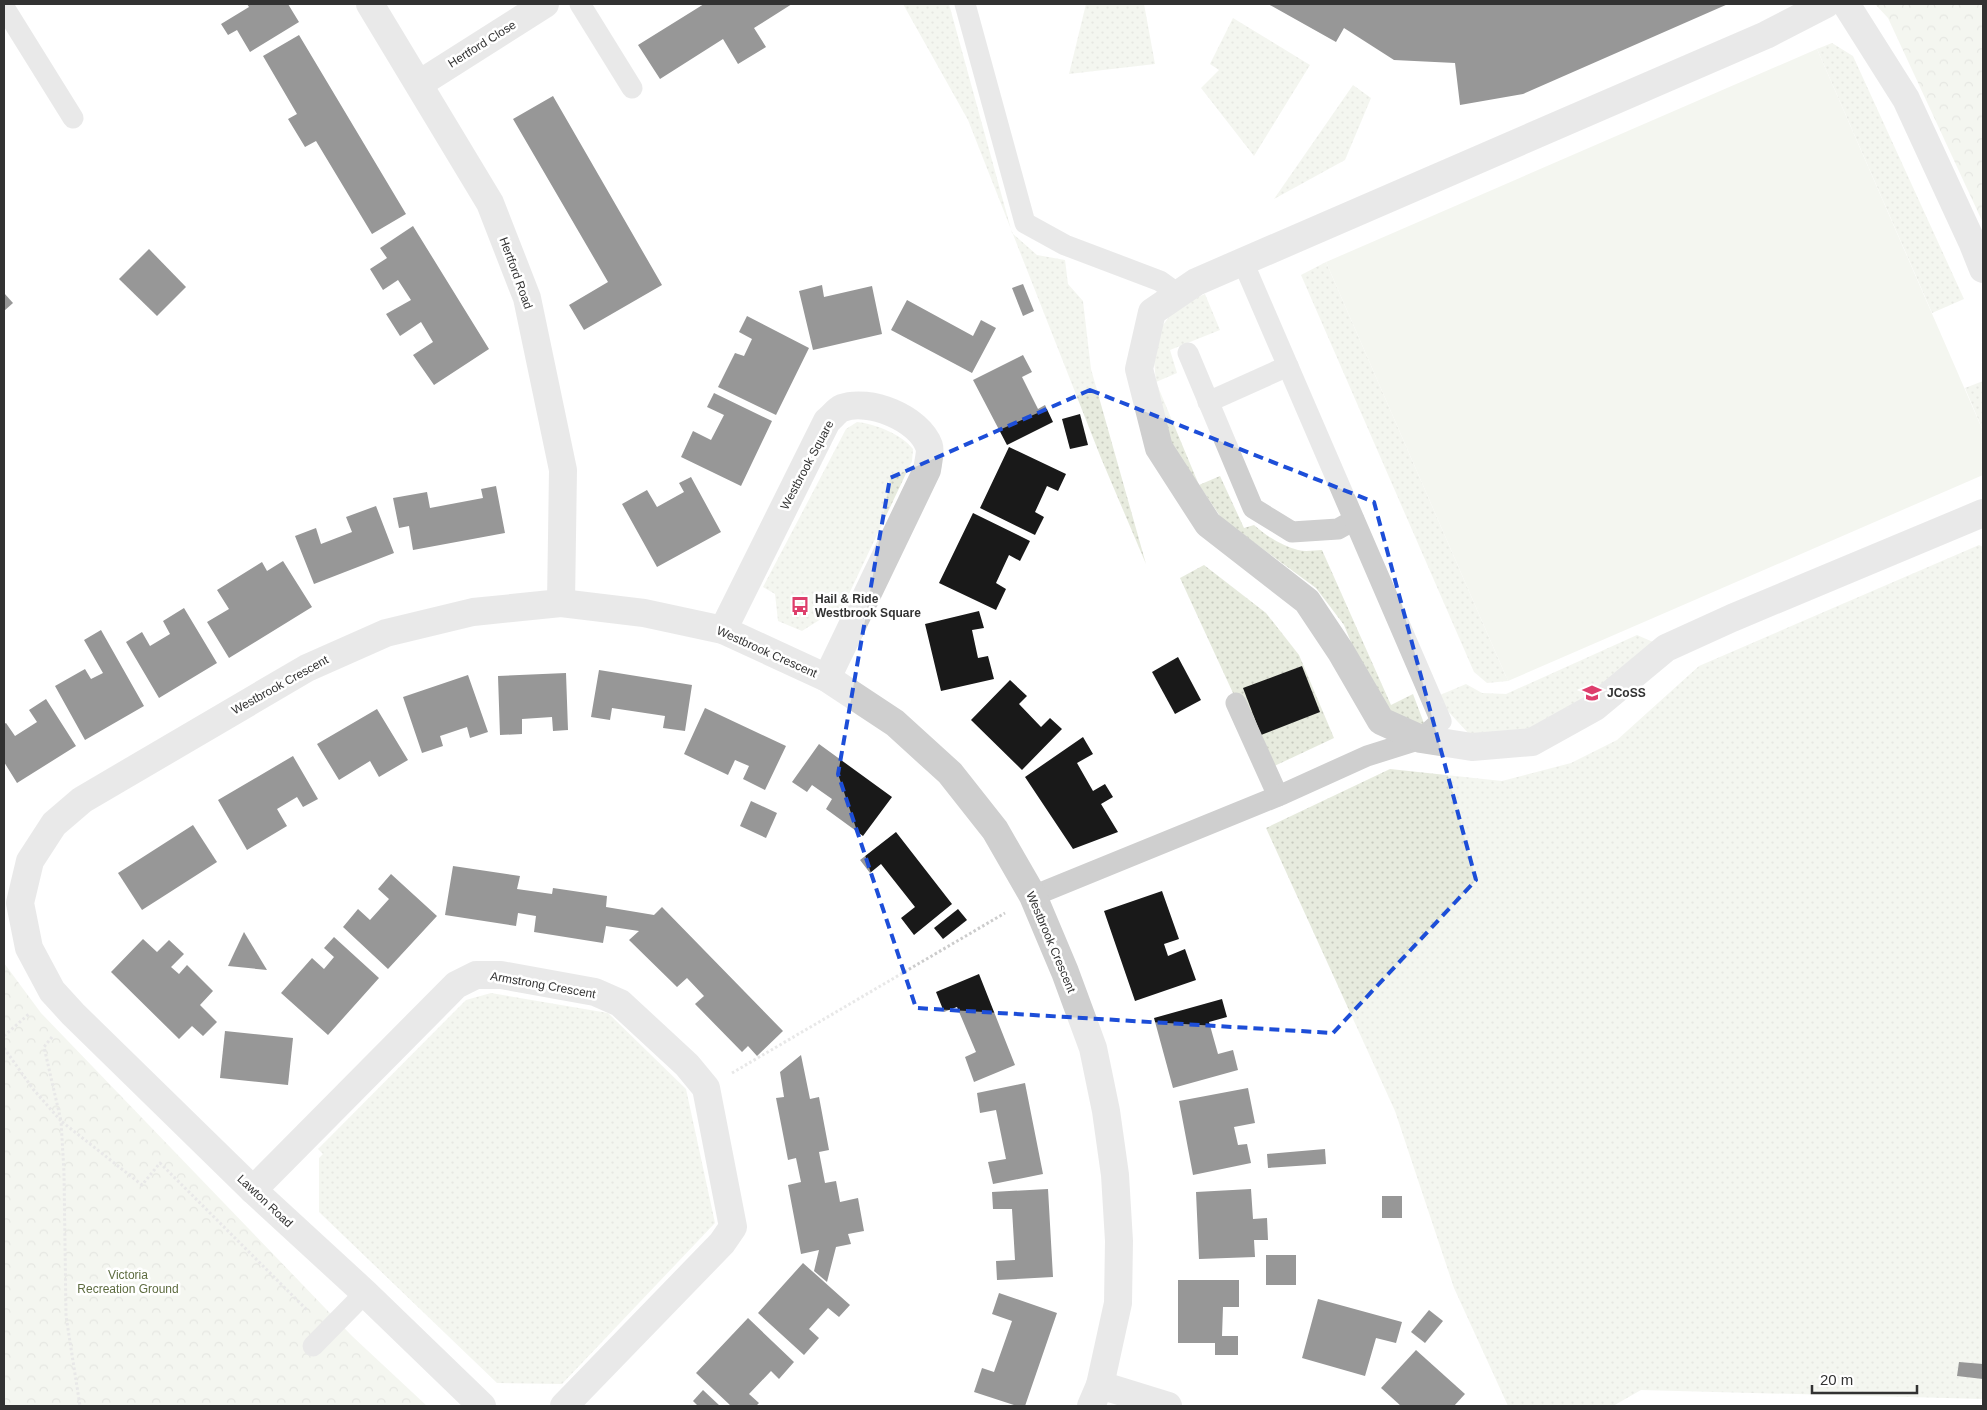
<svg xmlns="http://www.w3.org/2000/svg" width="1987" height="1410" viewBox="0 0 1987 1410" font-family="Helvetica,sans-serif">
<defs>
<pattern id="grass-dots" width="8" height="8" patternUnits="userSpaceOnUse" patternTransform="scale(1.25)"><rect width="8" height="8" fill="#e7ebde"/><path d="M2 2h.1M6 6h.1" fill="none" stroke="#c7cabf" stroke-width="1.8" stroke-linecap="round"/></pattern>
<pattern id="forest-crowns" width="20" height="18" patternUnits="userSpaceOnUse" patternTransform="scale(1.25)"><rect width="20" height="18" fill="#e7ebde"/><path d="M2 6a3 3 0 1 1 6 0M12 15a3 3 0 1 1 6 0" fill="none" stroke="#c7cabf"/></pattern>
</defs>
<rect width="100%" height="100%" fill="#fff"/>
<g fill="url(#grass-dots)">
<path d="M903,4H949L1012,233L1037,255L1065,260L1068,284L1083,301L1091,369L1146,564L1101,458L968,120Z"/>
<path d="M1086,4H1144L1155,64L1069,74Z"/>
<path d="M1233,18L1310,65L1254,156L1201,88L1219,70L1210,64Z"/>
<path d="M1832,43L1853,56L1964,299L1932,313L1817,49Z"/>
<path d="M1353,85L1371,98L1345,160L1274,199Z"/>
<path d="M1326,262L1508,681L1487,683L1474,672L1301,275Z"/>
<path d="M1205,294L1220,330L1170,350L1177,373L1156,382L1199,485L1220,476L1244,528L1254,525C1266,536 1282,546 1298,550C1306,552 1315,550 1322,550L1391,705L1413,694L1425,726L1395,716L1371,691L1344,625L1316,588L1222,519L1199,485L1172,452L1156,382L1153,351L1163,325L1176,307Z"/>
<path d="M1983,381V431L1965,388Z"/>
<path d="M857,422C876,424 901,434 913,449L912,461L839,615L832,612L802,631L778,621L775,594L763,587L846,429Z"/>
<path d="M1979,545L1983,547V1399L1641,1390L1613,1406H1508L1454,1288L1395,1111L1266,828L1390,769L1502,781L1571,763L1617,740L1699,666Z"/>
<path d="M1204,565L1266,613L1299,655L1334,738L1268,769L1180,578Z"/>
<path d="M1637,635L1653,642L1582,703L1528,734H1469L1446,709L1440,695L1466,684L1482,693L1506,694Z"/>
<path d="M491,993L608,1013L686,1089L715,1223L562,1384L497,1383L319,1212V1158L323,1154L318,1149L466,1000Z"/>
</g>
<g fill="url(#forest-crowns)">
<path d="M1875,4H1983V223L1888,18Z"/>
<path d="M4,963L41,1013L352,1336L427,1406H4Z"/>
</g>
<path fill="#e7ebde" d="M1817,49L1983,431V475L1508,681L1326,262Z"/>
<g fill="#191919">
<path d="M247,4H288L299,22L250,52L237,30L228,35L221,24L249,7Z"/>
<path d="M704,4H792L754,28L766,47L738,64L723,39L660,79L638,45Z"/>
<path d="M1268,4H1728L1523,94L1460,105L1455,63L1394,60L1344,28L1336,42Z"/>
<path d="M299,35L406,214L372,234L316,141L305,147L288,119L297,114L263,56Z"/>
<path d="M553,96L662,285L584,330L569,305L608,282L513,119Z"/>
<path d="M413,226L489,349L434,385L413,355L433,342L421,322L400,336L386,314L411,300L398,280L383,290L370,269L387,258L380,248Z"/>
<path d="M149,249L186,287L157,316L119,279Z"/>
<path d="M1023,284L1034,311L1023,316L1012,288Z"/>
<path d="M822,285L824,297L872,286L882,334L813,350L799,291Z"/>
<path d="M4,293L13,303L4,311Z"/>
<path d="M907,300L973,336L981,320L996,328L972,373L891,330Z"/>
<path d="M747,316L809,348L776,415L718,387L735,353L744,356L752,339L739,332Z"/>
<path d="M1023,355L1032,372L1022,377L1038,409L1045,405L1053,422L1007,445L973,380Z"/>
<path d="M714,393L772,421L741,486L681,457L693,431L711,440L724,415L707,407Z"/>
<path d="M1080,414L1088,445L1070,449L1062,419Z"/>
<path d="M1009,447L1066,474L1058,491L1047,486L1035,512L1044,517L1035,535L980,508Z"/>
<path d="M691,477L721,532L657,567L622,504L647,490L657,507L684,492L679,483Z"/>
<path d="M496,486L505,533L413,550L409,526L399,528L393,498L427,492L430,508L483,498L481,489Z"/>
<path d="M376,506L394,553L314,584L295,536L316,528L321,544L352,532L346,517Z"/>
<path d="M973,513L1030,541L1020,561L1009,555L996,583L1006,589L996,610L939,583Z"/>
<path d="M283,561L312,607L229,658L207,622L229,609L217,590L262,562L267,571Z"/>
<path d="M184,608L217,663L159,698L126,642L142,632L150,646L170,634L163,621Z"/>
<path d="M979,611L984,628L972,630L978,658L988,656L994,679L941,691L925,624Z"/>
<path d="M101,630L144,706L85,740L55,686L85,669L91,679L103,673L84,640Z"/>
<path d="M1178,657L1201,700L1175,714L1152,672Z"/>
<path d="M1302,666L1320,712L1261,735L1243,688Z"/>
<path d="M599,670L692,685L685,731L663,728L665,716L612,708L610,720L591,717Z"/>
<path d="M566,673L568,730L553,731L552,717L522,719V734L500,735L498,676Z"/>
<path d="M468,675L488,732L470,738L467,727L440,736L443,746L422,753L403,697Z"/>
<path d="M1010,680L1027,696L1019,704L1041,727L1050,718L1062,729L1022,770L971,720Z"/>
<path d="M46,699L76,746L17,783L4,762V724L6,723L15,736L37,722L29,710Z"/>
<path d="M705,708L786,746L765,790L743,779L749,766L735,760L728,775L684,754Z"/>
<path d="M377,709L408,760L379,777L370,761L339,780L317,744Z"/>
<path d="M1083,737L1093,754L1077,763L1093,791L1105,784L1113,797L1101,804L1118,832L1073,849L1025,777Z"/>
<path d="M819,744L892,797L863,836L826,809L832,799L812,785L807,792L792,782Z"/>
<path d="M293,756L318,799L303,807L297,797L277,809L287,826L247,850L218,800Z"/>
<path d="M751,801L777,813L766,838L740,826Z"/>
<path d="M193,825L217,862L142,910L118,873Z"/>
<path d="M896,832L952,904L914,935L901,918L915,907L881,864L870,873L860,860Z"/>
<path d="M453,866L520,876L517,889L552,894L553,888L607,896L606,907L654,915L662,907L783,1031L757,1056L748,1046L742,1052L695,1004L704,996L687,978L677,987L629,940L639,931L606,926L603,943L534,932L536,916L518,913L516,926L445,915Z"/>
<path d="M391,874L437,916L388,969L343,927L358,909L370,920L389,899L378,889Z"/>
<path d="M1162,891L1179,939L1164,944L1168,956L1185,949L1196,980L1135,1001L1104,911Z"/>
<path d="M958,909L967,920L943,939L934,928Z"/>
<path d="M244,932L267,970L228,966Z"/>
<path d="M334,937L379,978L328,1035L281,993L312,958L324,969L334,957L324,948Z"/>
<path d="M143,939L157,952L169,940L184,954L171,967L179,974L187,965L213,991L200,1005L217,1022L203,1036L192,1026L179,1039L111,972Z"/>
<path d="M979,974L1015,1065L974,1082L965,1057L976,1052L957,1007L944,1012L936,992Z"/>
<path d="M1222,999L1227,1017L1209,1022L1218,1054L1233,1050L1238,1070L1173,1088L1154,1018Z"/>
<path d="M225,1031L293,1038L288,1085L220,1078Z"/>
<path d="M801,1055L810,1099L819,1097L829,1150L819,1152L825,1183L836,1181L840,1202L858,1198L864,1231L848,1234L851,1244L836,1247L827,1282L814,1271L819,1250L801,1254L788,1185L801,1182L796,1158L788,1160L776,1098L784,1097L780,1072Z"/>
<path d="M1025,1083L1043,1174L993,1184L988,1162L1006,1159L996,1110L980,1113L977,1093Z"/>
<path d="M1248,1088L1255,1123L1234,1127L1238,1145L1247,1144L1251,1163L1193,1175L1179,1101Z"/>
<path d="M1325,1149L1326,1164L1268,1168L1267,1154Z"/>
<path d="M1048,1189L1053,1277L997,1280L996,1261L1015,1260L1012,1209H993L992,1192Z"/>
<path d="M1251,1189L1253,1219L1267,1218L1268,1240H1254L1255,1257L1199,1259L1196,1192Z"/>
<rect x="1382" y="1196" width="20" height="22"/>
<rect x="1266" y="1255" width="30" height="30"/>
<path d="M803,1263L850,1305L839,1317L828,1308L809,1329L819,1338L804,1355L758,1313Z"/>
<path d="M1178,1280H1239V1307H1223L1222,1336H1238V1355H1215V1343H1178Z"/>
<path d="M999,1293L1057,1313L1025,1406H1017L974,1392L982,1368L994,1372L1012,1321L992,1314Z"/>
<path d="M1318,1299L1402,1322L1396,1343L1376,1338L1365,1376L1302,1358Z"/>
<path d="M1429,1310L1443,1321L1425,1343L1411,1332Z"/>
<path d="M748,1318L794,1362L779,1379L771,1371L749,1394L759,1403L756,1406H731L696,1373Z"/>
<path d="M1416,1350L1465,1394L1454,1406H1401L1381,1388Z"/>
<path d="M1959,1362L1983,1364V1379L1957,1376Z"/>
<path d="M703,1390L720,1406H698L693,1401Z"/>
</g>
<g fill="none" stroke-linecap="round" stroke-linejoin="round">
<g stroke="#ccc" stroke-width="3" stroke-dasharray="2.5 2.5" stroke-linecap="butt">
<path d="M4,1036L30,1013"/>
<path d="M52,1037L44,1047L61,1121L142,1185L160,1163L308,1311"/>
<path d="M4,1048L33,1089L61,1121L64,1172L66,1316L80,1406"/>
<path d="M732,1073L1005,913"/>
</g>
<g stroke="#cfcfcf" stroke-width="21">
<path d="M580,4L632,88"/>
<path d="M965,4L1025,223L1065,245L1160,281L1178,294"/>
<path d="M4,7L73,118"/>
<path d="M1188,353L1253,508L1292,532L1338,529L1354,520"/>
<path d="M1208,402L1288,366"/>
<path d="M1236,703L1278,796"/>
<path d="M1033,896L1283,794L1367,756L1421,739L1441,721L1243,262"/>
<path d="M313,1346L365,1293"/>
</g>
<g stroke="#cfcfcf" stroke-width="28">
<path d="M370,4L490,203L527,298L563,470L561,603"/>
<path d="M1826,4L1766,35L1196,282L1152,312L1139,369L1159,448L1208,524L1307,601L1341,652L1381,721L1421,739L1472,747L1532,742L1595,707L1666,648L1732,618L1983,513"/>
<path d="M1846,4L1906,99L1973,244L1983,269"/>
<path d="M419,84L545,4"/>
<path d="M723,630L827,421C832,417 837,410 842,408C869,398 919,418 929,446C931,452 928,463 927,470L827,678"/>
<path d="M253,1190L456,985L476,975H501L595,992L620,1003L687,1065L706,1088L733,1227L722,1243L564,1406"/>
<path d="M1100,1385L1168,1406"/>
<path d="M482,1406L365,1293L253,1190L73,1014L52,991L29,948L20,903L30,861L54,824L82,800L307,668L386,633L473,612L561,603L644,613L723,630L827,678L895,723L950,773L995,830L1033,896L1065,972L1093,1048L1106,1111L1115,1175L1119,1241L1118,1303L1100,1385L1091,1406"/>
</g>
</g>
<path d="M0 0H1987V1410H0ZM1090,390L1374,502L1476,880L1333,1033L916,1008L838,774L890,478Z" fill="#fff" fill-opacity=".55" fill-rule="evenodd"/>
<path fill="none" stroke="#1d4ed8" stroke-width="4" stroke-dasharray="10 6" stroke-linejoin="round" d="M1090,390L1374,502L1476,880L1333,1033L916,1008L838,774L890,478Z"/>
<defs>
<g id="bus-bare" transform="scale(1.5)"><path d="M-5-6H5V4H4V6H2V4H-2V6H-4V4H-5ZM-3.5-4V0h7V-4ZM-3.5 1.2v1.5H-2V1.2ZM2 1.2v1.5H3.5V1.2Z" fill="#de3e6c" stroke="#fff" stroke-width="2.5" paint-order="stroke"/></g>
<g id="school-bare" transform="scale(1.5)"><path d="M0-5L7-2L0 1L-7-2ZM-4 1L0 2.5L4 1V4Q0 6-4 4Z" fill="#de3e6c" stroke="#fff" stroke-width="2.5" paint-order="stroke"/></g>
</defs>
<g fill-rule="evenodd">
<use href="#bus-bare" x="800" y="606"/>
<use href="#school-bare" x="1592" y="693"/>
</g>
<g text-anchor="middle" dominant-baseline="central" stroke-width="5" stroke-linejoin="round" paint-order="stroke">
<g font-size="12" fill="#323232" stroke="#fff">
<text transform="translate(482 44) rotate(-32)">Hertford Close</text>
<text transform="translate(516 273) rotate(70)">Hertford Road</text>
<text transform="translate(807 465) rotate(-62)">Westbrook Square</text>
<text transform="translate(767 652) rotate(24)">Westbrook Crescent</text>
<text transform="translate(280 685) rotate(-29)">Westbrook Crescent</text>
<text transform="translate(1051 942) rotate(67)">Westbrook Crescent</text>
<text transform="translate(543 985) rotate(10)">Armstrong Crescent</text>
<text transform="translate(265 1201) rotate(43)">Lawton Road</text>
</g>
<g font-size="12" font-weight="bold" fill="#323232" stroke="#fff" text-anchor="start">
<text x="815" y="599">Hail &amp; Ride<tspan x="815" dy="14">Westbrook Square</tspan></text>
<text x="1607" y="693">JCoSS</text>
</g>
<g font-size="12" fill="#5e6c40" stroke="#fff">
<text x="128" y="1275">Victoria<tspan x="128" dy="14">Recreation Ground</tspan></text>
</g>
</g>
<rect width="1987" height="1410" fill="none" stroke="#323232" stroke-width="10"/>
<path d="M1812 1385v8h105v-8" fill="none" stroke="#323232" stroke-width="2.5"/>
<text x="1820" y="1385" font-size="15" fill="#323232" stroke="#ffffff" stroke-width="4" paint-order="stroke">20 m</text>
</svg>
